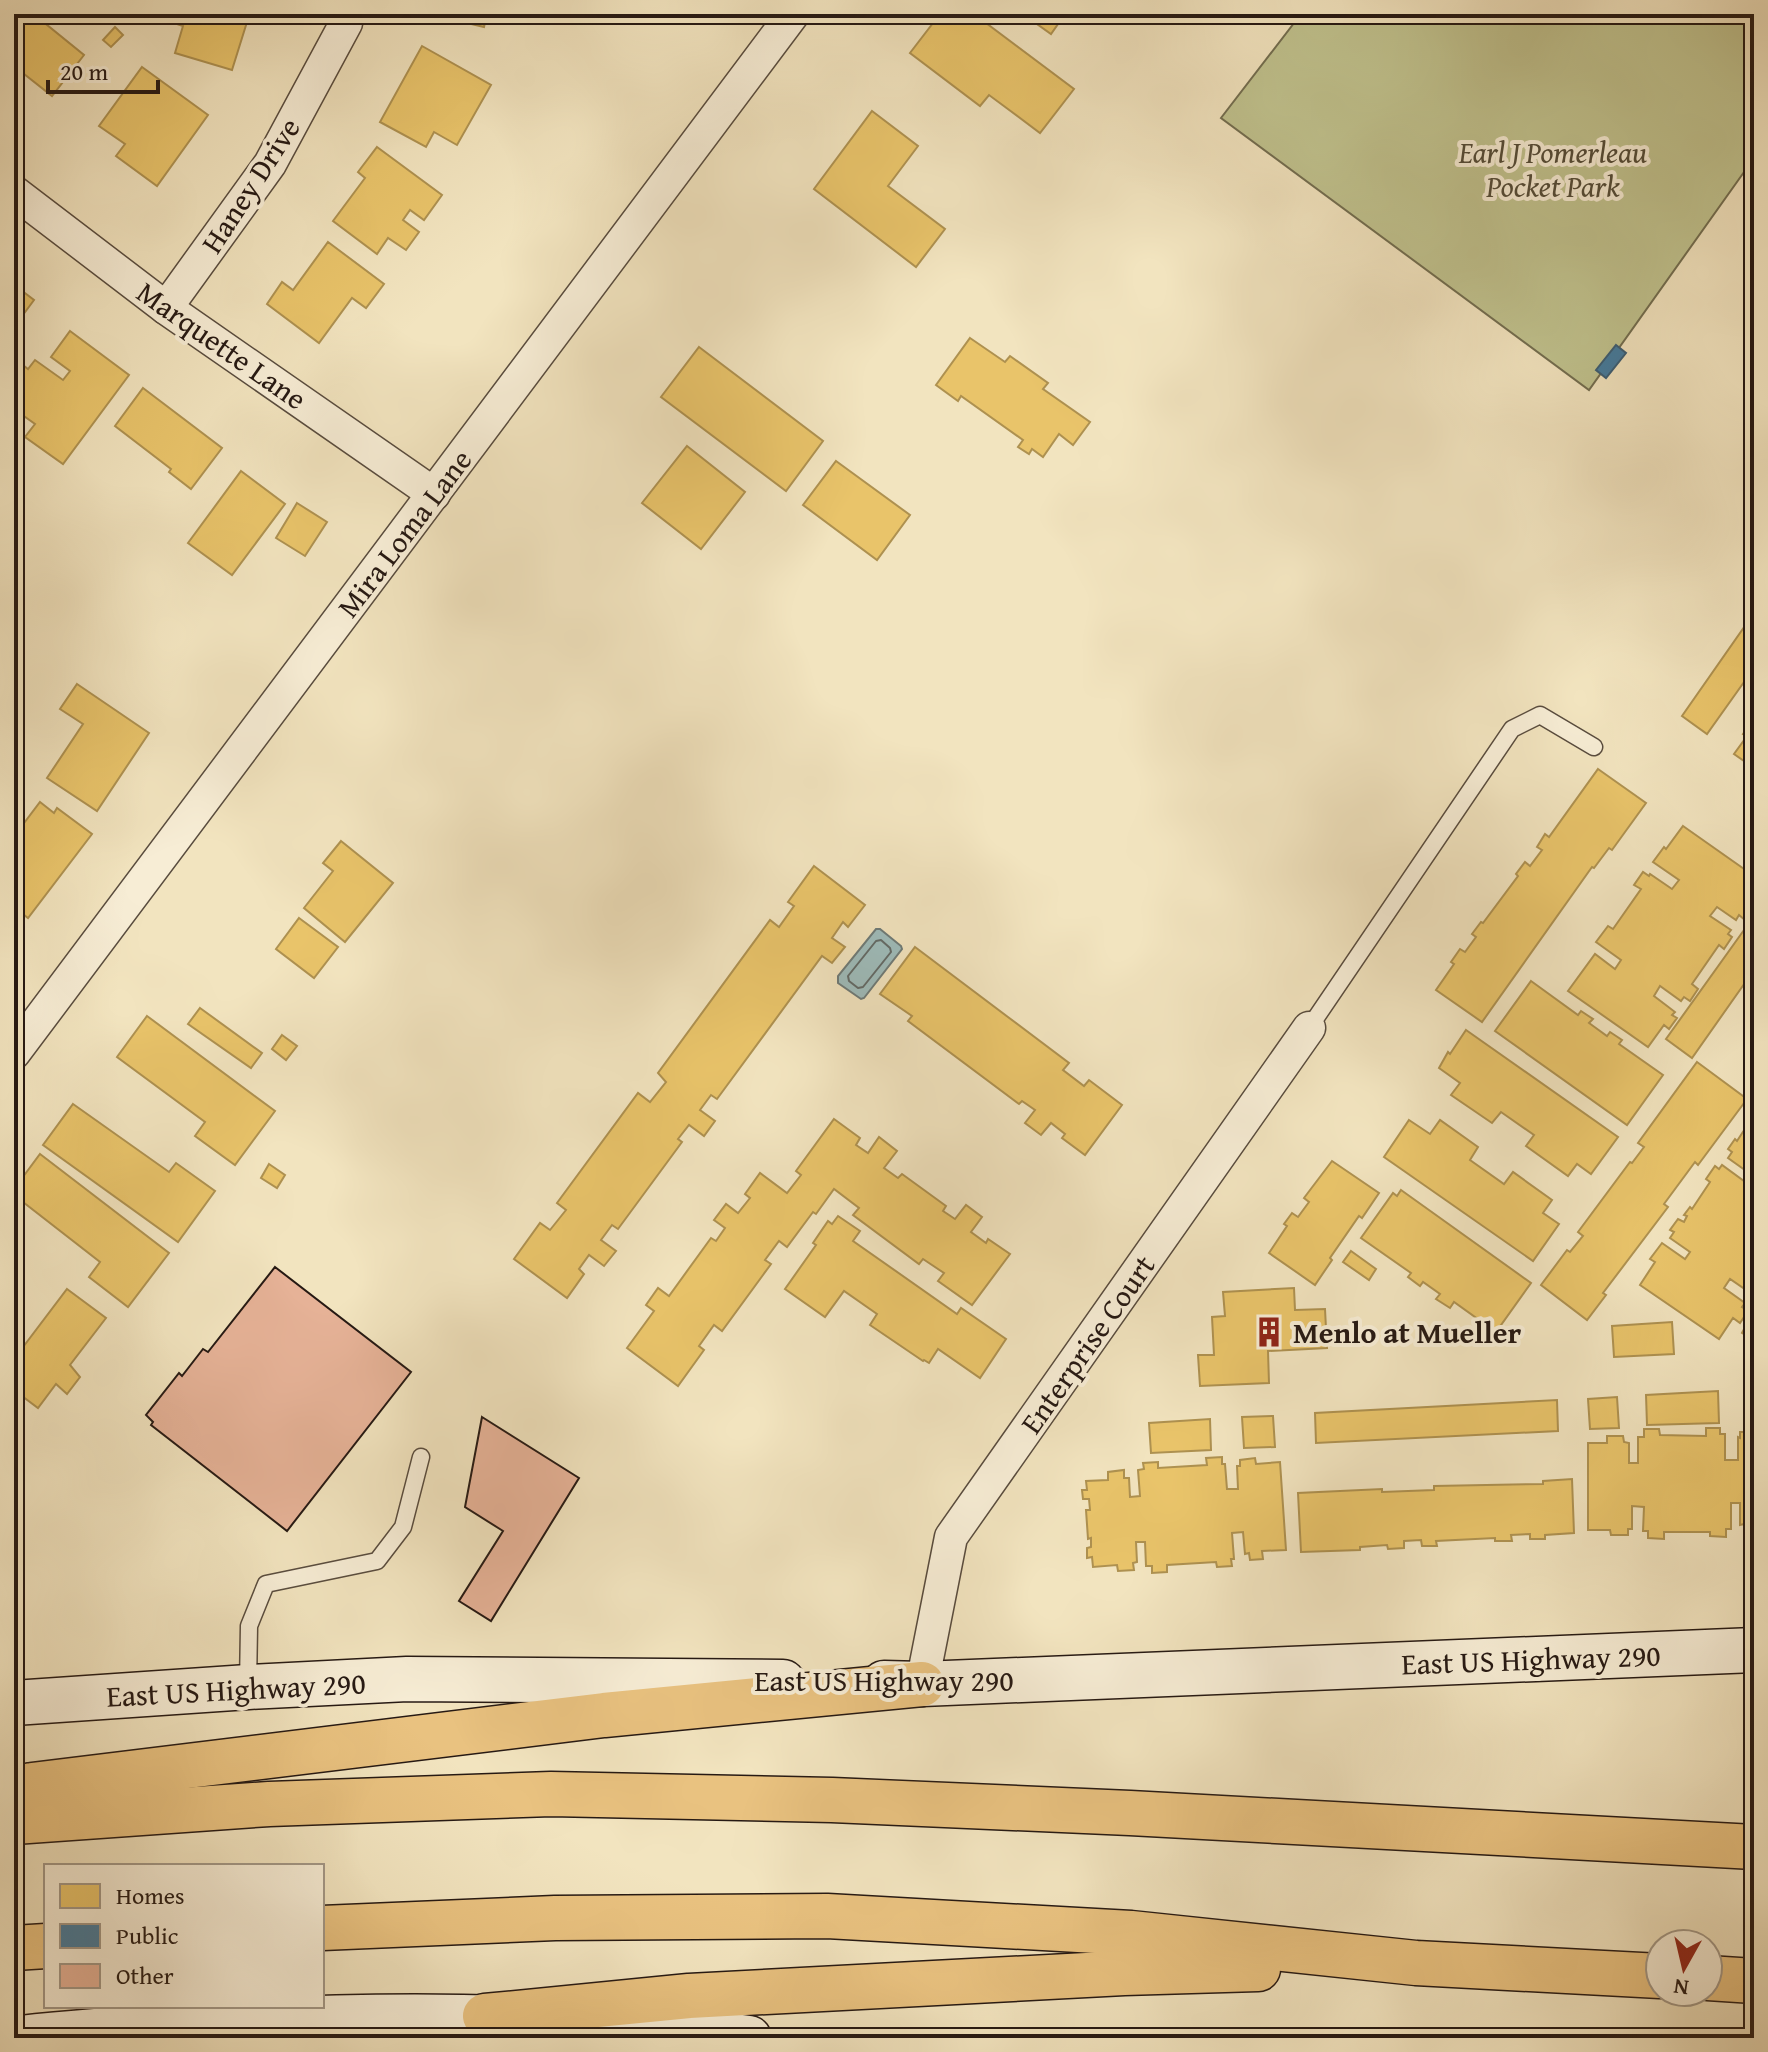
<svg xmlns="http://www.w3.org/2000/svg" width="1768" height="2052" viewBox="0 0 1768 2052" font-family="'Gentium Book Plus',serif">
<rect width="100%" height="100%" fill="#f2e4bf"/>
<filter id="stains"><feTurbulence type="fractalNoise" baseFrequency=".0025" numOctaves="4"/><feColorMatrix values="0 0 0 0 .2 0 0 0 0 .09 0 0 0 0 .02 0 0 0 .5 -.17"/></filter>
<radialGradient id="worn" r=".72"><stop offset=".6" stop-color="#630" stop-opacity="0"/><stop offset="1" stop-color="#630" stop-opacity=".3"/></radialGradient>
<path fill="#c0c28e" stroke="#736e50" stroke-width="2" d="M1301,14H1754V158L1589,390L1221,118Z"/>
<path fill="#9ebcbb" stroke="#6e7b78" stroke-width="2" d="M876,929H880L901,946L902,949L864,998L861,999L838,983V976Z"/>
<g fill="#e9c46a" stroke="#ae9150" stroke-width="2">
<path d="M14,14H46L41,20L84,55L52,96L14,66Z"/>
<path d="M167,14H242L240,20L247,22L232,70L175,53L183,26L165,20Z"/>
<path d="M429,14H487L484,27Z"/>
<path d="M940,14H974L1074,89L1040,133L989,95L980,106L910,53Z"/>
<path d="M1023,14H1065L1051,34Z"/>
<path d="M115,27L123,35L111,47L103,40Z"/>
<path d="M422,46L491,85L457,145L434,132L426,147L380,122Z"/>
<path d="M142,67L208,115L157,186L116,156L125,144L99,126Z"/>
<path d="M872,111L918,146L888,186L945,229L916,267L814,189Z"/>
<path d="M377,147L442,195L424,220L410,210L403,220L419,232L406,250L388,238L377,254L333,221L365,178L358,172Z"/>
<path d="M328,242L384,284L366,308L352,298L319,343L267,304L282,282L293,290Z"/>
<path d="M14,274L22,280L17,287L34,300L14,327Z"/>
<path d="M70,331L129,375L63,464L25,437L35,424L14,409V358L28,369L35,360L63,380L70,371L51,357Z"/>
<path d="M970,338L1005,362L1010,356L1048,383L1043,389L1090,422L1073,445L1059,434L1043,457L1032,449L1029,454L1018,447L1023,440L961,396L958,401L936,385Z"/>
<path d="M699,347L823,441L786,491L661,397Z"/>
<path d="M143,388L222,448L191,489L169,472L171,469L115,426Z"/>
<path d="M687,446L745,492L701,549L642,503Z"/>
<path d="M836,461L910,515L877,560L803,505Z"/>
<path d="M241,471L285,504L232,575L188,543Z"/>
<path d="M297,503L327,522L305,556L276,538Z"/>
<path d="M1754,613V668L1707,734L1682,716Z"/>
<path d="M77,684L149,733L97,811L47,778L83,724L60,709Z"/>
<path d="M1754,717V768L1734,754L1747,736L1743,734Z"/>
<path d="M1598,769L1646,803L1612,850L1609,848L1594,868L1592,867L1482,1022L1436,990L1454,964L1451,962L1460,949L1465,952L1476,937L1472,934L1481,922L1483,923L1518,876L1516,874L1525,862L1530,866L1542,850L1537,847L1545,834L1549,837Z"/>
<path d="M40,802L54,813L57,808L92,834L28,918L14,907V821L21,827Z"/>
<path d="M1683,826L1754,876V894L1747,904L1753,909L1745,920L1739,915L1736,920L1717,907L1710,916L1731,930L1728,934L1732,937L1724,949L1719,945L1692,984L1698,989L1690,1001L1684,997L1681,1001L1660,986L1654,996L1675,1012L1672,1015L1677,1018L1669,1029L1664,1025L1648,1047L1568,991L1595,954L1615,969L1621,960L1596,942L1608,926L1613,929L1641,889L1634,885L1643,872L1649,876L1650,874L1672,889L1679,880L1653,862L1664,847L1666,849Z"/>
<path d="M341,841L393,883L345,942L304,908L333,871L323,863Z"/>
<path d="M814,866L865,905L848,927L843,922L832,938L845,947L832,963L822,956L717,1099L711,1095L700,1110L715,1121L704,1136L689,1125L678,1139L682,1142L618,1229L612,1225L601,1240L616,1251L604,1266L589,1255L579,1269L584,1274L567,1298L514,1259L540,1223L550,1230L566,1210L557,1203L638,1093L650,1102L666,1082L658,1073L770,920L779,927L794,906L788,902Z"/>
<path d="M1754,916V970L1692,1058L1666,1039Z"/>
<path d="M299,918L338,947L314,978L276,949Z"/>
<path d="M915,947L1069,1063L1063,1070L1084,1086L1089,1080L1122,1105L1085,1155L1062,1138L1065,1134L1051,1123L1041,1135L1025,1123L1035,1110L1022,1101L1019,1104L908,1021L912,1016L880,994Z"/>
<path d="M1531,981L1578,1015L1581,1011L1593,1019L1589,1023L1607,1036L1610,1032L1622,1040L1619,1044L1663,1075L1627,1125L1495,1031Z"/>
<path d="M200,1008L262,1053L251,1068L188,1024Z"/>
<path d="M147,1016L275,1111L235,1165L195,1136L205,1122L117,1057Z"/>
<path d="M1466,1030L1618,1137L1591,1174L1577,1164L1568,1176L1526,1146L1534,1135L1501,1112L1492,1123L1451,1095L1460,1083L1439,1068L1448,1052L1450,1054Z"/>
<path d="M282,1035L297,1046L286,1060L272,1049Z"/>
<path d="M1697,1062L1747,1099L1698,1165L1695,1162L1664,1204L1668,1207L1603,1293L1606,1295L1587,1320L1541,1285L1567,1250L1570,1252L1583,1236L1578,1232L1630,1162L1632,1163L1644,1147L1638,1143Z"/>
<path d="M73,1104L169,1172L176,1163L215,1191L178,1242L43,1145Z"/>
<path d="M1752,1118L1754,1119V1291L1752,1294L1730,1279L1724,1288L1745,1303L1742,1307L1748,1311L1740,1323L1733,1318L1719,1339L1640,1285L1655,1262L1650,1259L1662,1243L1685,1259L1690,1252L1670,1238L1674,1232L1670,1230L1678,1219L1684,1222L1687,1216L1684,1215L1690,1207L1692,1209L1710,1182L1706,1179L1715,1166L1719,1169L1722,1165L1744,1181L1749,1173L1728,1158L1732,1152L1728,1149L1735,1139L1737,1141Z"/>
<path d="M834,1119L860,1138L856,1145L868,1153L879,1137L897,1151L884,1168L898,1178L902,1174L946,1206L943,1211L955,1219L966,1205L982,1217L971,1232L986,1243L988,1239L1010,1254L972,1305L938,1281L944,1273L923,1259L919,1264L853,1215L859,1208L834,1189L816,1214L813,1212L787,1247L779,1241L765,1260L771,1264L722,1331L714,1325L699,1346L704,1350L678,1386L627,1348L654,1311L646,1305L658,1288L669,1296L711,1238L716,1241L725,1228L714,1220L726,1204L738,1213L750,1198L745,1194L760,1173L787,1193L801,1175L796,1171Z"/>
<path d="M1409,1120L1430,1134L1440,1120L1478,1147L1470,1160L1504,1184L1513,1172L1552,1200L1543,1213L1559,1224L1533,1261L1384,1157Z"/>
<path d="M40,1154L169,1253L128,1307L89,1277L100,1262L14,1195V1189Z"/>
<path d="M1332,1161L1379,1193L1362,1218L1359,1216L1330,1258L1332,1260L1315,1285L1269,1253L1287,1226L1284,1224L1292,1213L1298,1217L1309,1202L1304,1198Z"/>
<path d="M269,1164L285,1175L277,1188L261,1178Z"/>
<path d="M1401,1190L1531,1283L1496,1332L1454,1302L1450,1308L1436,1299L1440,1294L1423,1282L1420,1286L1408,1277L1411,1273L1361,1238L1393,1193L1397,1196Z"/>
<path d="M838,1216L860,1231L853,1241L957,1314L961,1308L1006,1339L980,1378L938,1349L929,1363L924,1360L923,1361L870,1325L877,1314L844,1291L825,1317L785,1289L816,1245L813,1243L828,1221L832,1224Z"/>
<path d="M1351,1251L1376,1269L1369,1280L1343,1262Z"/>
<path d="M1294,1288L1295,1310L1325,1309L1327,1348L1268,1351L1269,1383L1200,1386L1198,1355H1214L1212,1317L1225,1316L1223,1292Z"/>
<path d="M67,1289L106,1318L70,1365L80,1377L67,1394L56,1384L38,1408L14,1390V1359Z"/>
<path d="M1754,1311V1340L1742,1333Z"/>
<path d="M1672,1322L1674,1354L1614,1357L1612,1326Z"/>
<path d="M1718,1391L1719,1423L1647,1425L1646,1395Z"/>
<path d="M1617,1397L1619,1428L1590,1429L1588,1399Z"/>
<path d="M1557,1400L1558,1431L1316,1443L1315,1413Z"/>
<path d="M1273,1416L1275,1447L1244,1448L1242,1417Z"/>
<path d="M1210,1419L1211,1450L1151,1453L1149,1423Z"/>
<path d="M1706,1428H1720V1434H1725V1460H1738V1437L1740,1438V1432H1754V1530H1745L1744,1524L1740,1525V1503H1731V1529H1726V1537L1710,1536V1532H1664V1539L1648,1538V1531H1643L1644,1507L1632,1506V1529H1628V1535H1611L1610,1530H1588V1443H1607V1436H1623L1624,1442L1629,1443V1463H1638V1437H1644V1429H1659L1660,1435L1706,1436Z"/>
<path d="M1222,1457V1464H1225L1227,1489H1238L1237,1466H1240V1460L1255,1458L1256,1464L1280,1462L1286,1550L1262,1551L1263,1559L1250,1560L1249,1553L1245,1554L1243,1532L1232,1533L1234,1559H1231L1232,1566L1217,1567L1216,1562L1167,1565V1572L1152,1573V1566H1146L1145,1542H1136L1137,1562L1133,1563L1134,1570L1118,1571L1117,1565L1093,1567L1092,1557L1087,1558V1548L1091,1547V1538L1088,1539L1086,1510H1090L1089,1499H1083L1082,1490H1087L1086,1481L1108,1480V1472L1124,1470V1478H1129L1130,1497L1140,1496L1138,1470L1144,1469L1143,1463L1158,1462V1468L1207,1465L1206,1458Z"/>
<path d="M1572,1479L1574,1533L1545,1535V1539H1530V1534L1511,1535L1512,1541H1495V1538L1436,1541L1437,1546H1422L1421,1540L1404,1541V1548L1388,1549L1387,1545L1360,1547V1550L1301,1552L1298,1493L1382,1489V1492L1434,1490V1486L1543,1484V1481Z"/>
</g>
<path fill="#457b9d" stroke="#3c5e74" stroke-width="2" d="M1616,345L1626,353L1606,378L1596,370Z"/>
<g fill="none" stroke-linecap="round" stroke-linejoin="round">
<path stroke="#626a67" stroke-width="2" d="M881,940L890,948L891,952L863,987L858,988L849,981L848,976L876,941Z"/>
</g>
<g fill="#e6b297" stroke="#261913" stroke-width="2">
<path d="M275,1267L411,1372L287,1531L151,1425L153,1422L146,1415L179,1373L182,1376L203,1349L208,1352Z"/>
<path d="M482,1417L579,1478L491,1621L459,1601L503,1531L465,1507Z"/>
</g>
<g fill="none" stroke-linecap="round" stroke-linejoin="round">
<g stroke="#594c3e" stroke-width="19">
<g id="service">
<path d="M1309,1028L1512,729L1540,715L1594,747"/>
<path d="M248,1685L249,1626L266,1584L377,1561L403,1527L421,1457"/>
</g>
</g>
<g stroke="#594c3e" stroke-width="35">
<g id="minor">
<path d="M14,192L166,308L434,494"/>
<path d="M166,308L270,164L346,23L347,14"/>
<path d="M14,1053L793,14"/>
<path d="M922,1684L951,1537L1309,1028"/>
</g>
</g>
<g stroke="#261913" stroke-width="47">
<g id="secondary">
<path d="M884,1683L922,1684L1754,1650"/>
<path d="M14,1703L248,1687L407,1679L783,1682"/>
<path d="M20,2038C83,2031 146,2027 209,2023C389,2012 570,2013 749,2038"/>
</g>
</g>
<g stroke="#261913" stroke-width="47">
<g id="motorway">
<path d="M14,1789L32,1785L604,1715L922,1684"/>
<path d="M14,1822L269,1804L551,1794L832,1800L1130,1813L1754,1847"/>
<path d="M322,1928L555,1918L827,1916L1131,1933L1416,1963L1660,1976"/>
<path d="M14,1948L46,1946"/>
<path d="M1708,1978L1754,1981"/>
<path d="M485,2016L689,1996L1124,1973L1258,1969"/>
</g>
</g>
<use href="#service" stroke="#f7edd5" stroke-width="16"/>
<use href="#minor" stroke="#f7edd5" stroke-width="32"/>
<use href="#secondary" stroke="#f7edd5" stroke-width="44"/>
<use href="#motorway" stroke="#e9c280" stroke-width="44"/>
</g>
<defs>
<g id="building-bare" transform="scale(2.4)"><path d="M-4-6H4V6H1V3H-1V6H-4ZM-2.5-4.3h1.7v1.8h-1.7ZM.8-4.3h1.7v1.8H.8ZM-2.5-1h1.7V.8h-1.7ZM.8-1h1.7V.8H.8Z" fill="#8f2418" stroke="#f7edd5" stroke-width="2.5" paint-order="stroke"/></g>
</defs>
<g fill-rule="evenodd">
<use href="#building-bare" x="1269" y="1332"/>
</g>
<g text-anchor="middle" dominant-baseline="central" stroke-width="8" stroke-linejoin="round" paint-order="stroke">
<g font-size="30" font-style="italic" fill="#544c38" stroke="#f7edd5">
<text x="1553" y="152">Earl J Pomerleau<tspan x="1553" dy="34">Pocket Park</tspan></text>
</g>
<g font-size="30" fill="#261913" stroke="#f7edd5">
<text transform="translate(250 185) rotate(-57)">Haney Drive</text>
<text transform="translate(222 345) rotate(35)">Marquette Lane</text>
<text transform="translate(404 533) rotate(-53)">Mira Loma Lane</text>
<text transform="translate(1087 1344) rotate(-55)">Enterprise Court</text>
<text transform="translate(1531 1659) rotate(-2)">East US Highway 290</text>
<text x="884" y="1680">East US Highway 290</text>
<text transform="translate(236 1689) rotate(-3)">East US Highway 290</text>
</g>
<g font-size="30" font-weight="bold" fill="#261913" stroke="#f7edd5" text-anchor="start">
<text x="1293" y="1332">Menlo at Mueller</text>
</g>
</g>
<rect width="1768" height="2052" fill="none" stroke="#f2e4bf" stroke-width="48"/>
<rect x="16" y="16" width="1736" height="2020" fill="none" stroke="#261913" stroke-width="4"/>
<rect x="24" y="24" width="1720" height="2004" fill="none" stroke="#261913" stroke-width="2"/>
<rect x="44" y="1864" width="280" height="144" fill="#f7edd5" stroke="#a39887" stroke-width="2"/>
<rect x="60" y="1884" width="40" height="24" fill="#e9c46a" stroke="#a39887" stroke-width="2"/>
<text x="116" y="1904" font-size="24" fill="#261913">Homes</text>
<rect x="60" y="1924" width="40" height="24" fill="#457b9d" stroke="#a39887" stroke-width="2"/>
<text x="116" y="1944" font-size="24" fill="#261913">Public</text>
<rect x="60" y="1964" width="40" height="24" fill="#e6b297" stroke="#a39887" stroke-width="2"/>
<text x="116" y="1984" font-size="24" fill="#261913">Other</text>
<g transform="translate(1684 1968) rotate(188)"><circle r="38" fill="#f7edd5" stroke="#a39887" stroke-width="2"/>
<path d="M0-6L14 30L0 20L-14 30Z" fill="#8f2418"/>
<text y="-12" font-size="22" font-weight="bold" text-anchor="middle" fill="#261913">N</text>
</g>
<path d="M48 80v12h110v-12" fill="none" stroke="#261913" stroke-width="4"/>
<text x="60" y="80" font-size="24" fill="#261913" stroke="#f7edd5" stroke-width="6" paint-order="stroke">20 m</text>
<rect width="100%" height="100%" filter="url(#stains)"/>
<rect width="100%" height="100%" fill="url(#worn)"/>
</svg>
